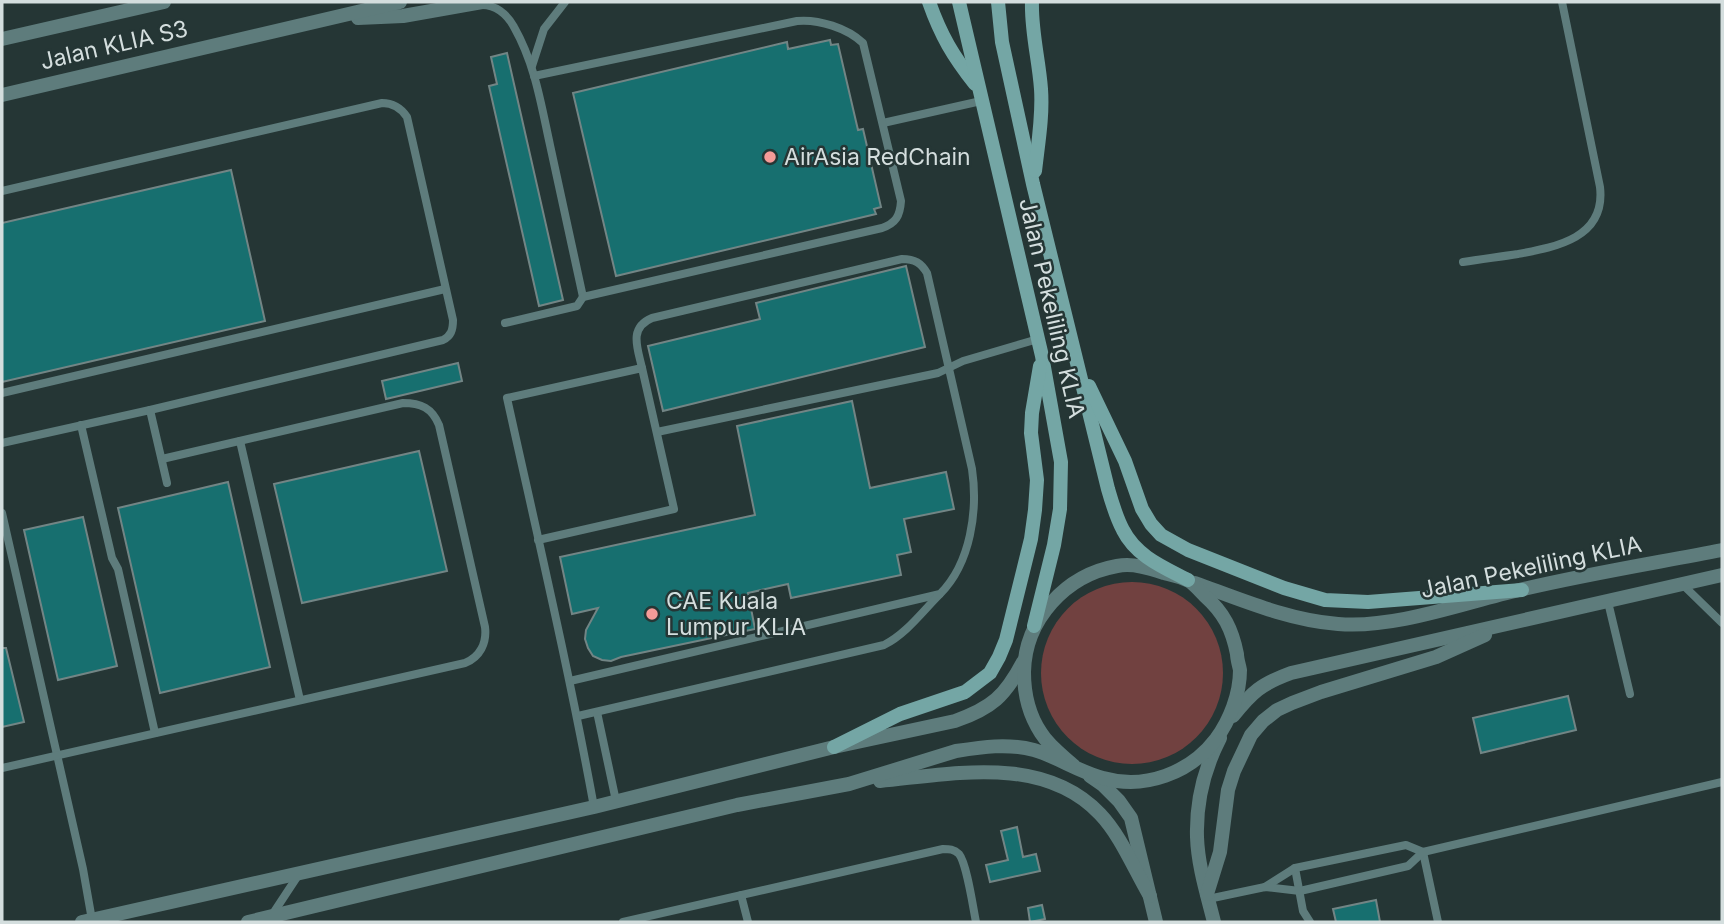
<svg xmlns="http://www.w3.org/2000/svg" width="1724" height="924" viewBox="0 0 1724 924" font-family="Inter,sans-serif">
<rect width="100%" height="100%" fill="#253635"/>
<circle fill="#714140" cx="1132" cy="673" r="91"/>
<g fill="#176f6f" stroke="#728585" stroke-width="2">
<path d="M830,40L831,45L838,44L858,130L863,129L881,207L874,209L876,214L616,276L573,93L787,42L788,49Z"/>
<path d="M507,53L563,300L539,306L489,86L497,84L491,57Z"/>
<path d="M231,170L265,321L2,382V223Z"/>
<path d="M906,266L925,347L663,411L648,346L760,319L756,303Z"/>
<path d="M458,363L462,381L386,399L382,381Z"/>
<path d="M852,401L870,488L946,472L954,509L904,519L911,552L897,555L901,575L791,598L788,584L748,593L755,629L621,657L611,661L602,660L593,656L588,648L585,639L586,630L598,608L572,614L560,557L755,515L737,426Z"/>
<path d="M419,451L447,571L302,603L274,484Z"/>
<path d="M228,482L270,667L160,693L118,508Z"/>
<path d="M83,517L117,666L58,680L24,530Z"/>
<path d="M2,648H6L24,722L2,727Z"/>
<path d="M1568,696L1576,730L1481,753L1473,718Z"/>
<path d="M1017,827L1023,857L1036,854L1040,871L990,882L986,865L1008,860L1001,831Z"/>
<path d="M1376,900L1380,922H1336L1333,909Z"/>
<path d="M1042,905L1045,919L1030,922L1028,908Z"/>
</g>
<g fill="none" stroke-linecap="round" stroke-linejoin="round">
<g stroke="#5e7c7c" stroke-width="8">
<path d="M480,5C495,4 507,14 514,27C535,64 541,104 550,145C561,195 572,246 583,297"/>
<path d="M532,66L544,29L565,2"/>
<path d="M883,123L981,101"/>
<path d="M2,191L382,103C393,103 401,108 407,117L453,320C453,330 451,336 443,340L150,410L2,443"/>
<path d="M1463,262C1481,259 1499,257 1518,254C1556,247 1606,238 1600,187L1562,2"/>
<path d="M505,323L577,306L583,297L882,228C896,223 900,216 901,201L863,43C847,28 819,19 797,21L534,76"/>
<path d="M2,393L445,289"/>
<path d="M150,410L167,483"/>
<path d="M81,425L112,558L118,569L155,733"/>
<path d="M657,432L938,373L963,361L1038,339"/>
<path d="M240,441L300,700"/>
<path d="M2,513L83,869L92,920"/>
<path d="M538,540L674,509L642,368L507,398C537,534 569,670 594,807"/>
<path d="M1682,584L1722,623"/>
<path d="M1608,602L1630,694"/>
<path d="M570,681L940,594C971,563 978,510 972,469L927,273C921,263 915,259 902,259L652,318C628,328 638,349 642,368"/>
<path d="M597,712L616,801"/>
<path d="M578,716L884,645C906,634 922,612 939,595"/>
<path d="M2,768L465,663C480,657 487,643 485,627L439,425C432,408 421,403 403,403L162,459"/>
<path d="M1423,852L1438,922"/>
<path d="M1295,868L1303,911L1310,922"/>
<path d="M1265,887L1295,868L1406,845L1423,852"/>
<path d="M741,895L748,922"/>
<path d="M1208,899L1265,887L1300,891L1408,866L1423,852L1722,782"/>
<path d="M272,915L299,874"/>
<path d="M623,922L943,849C949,849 954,849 959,854C967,864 973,908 976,922"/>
</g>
<g stroke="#5e7c7c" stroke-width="14">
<path d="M358,18L403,16L482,2"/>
<path d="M2,39L164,2"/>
<path d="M2,95L400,2"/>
<path d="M1090,776L1103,785L1119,801L1131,818L1156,922"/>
<path d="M1214,922C1207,894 1198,866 1197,837C1196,803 1204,769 1220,738"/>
</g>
<g stroke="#5e7c7c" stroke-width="14">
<path d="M1195,583C1242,600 1288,620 1338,624C1395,629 1463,603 1519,590C1586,574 1655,563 1722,550"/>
<path d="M1233,716C1252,692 1261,684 1291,673L1722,575"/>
<path d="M880,781C953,774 1043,754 1100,814C1121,836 1134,869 1150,896"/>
<path d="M1207,894L1220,852L1228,790L1234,771L1251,735L1263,721L1277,710L1292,703L1321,692L1436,657L1485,635"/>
<path d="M82,922L594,807L834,747L955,721C992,708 1005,696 1023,662"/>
<path d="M248,922L737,805L849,784L956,751C982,747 1008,743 1034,750C1058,757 1079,772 1103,778C1145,790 1190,773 1216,739C1230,720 1240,694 1240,670C1239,665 1237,659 1237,654C1232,629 1224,613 1205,596C1200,591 1195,585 1189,581C1182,577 1172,575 1164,573C1149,568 1133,563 1117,566C1066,575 1025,619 1024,672C1024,693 1029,715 1041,733C1049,746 1063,756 1074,766"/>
</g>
<g stroke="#74a6a5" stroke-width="14">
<path d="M929,2C941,36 953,56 975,84"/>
<path d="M959,2L1042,356L1061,462L1060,509L1054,545L1034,626"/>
<path d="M998,2L1002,42L1033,184L1108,489C1112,503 1116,517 1123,530C1136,556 1163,567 1188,580"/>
<path d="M1032,2C1031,31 1039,60 1041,89C1043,116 1038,144 1035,171"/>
<path d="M1089,386L1125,461L1142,509L1151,524L1161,535L1188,550L1284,588L1325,600L1368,602L1522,590"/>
<path d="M834,747L900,714L965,692L990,673L999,657L1006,640L1031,539L1035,510L1037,480L1031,433L1032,413L1040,366"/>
</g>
</g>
<g fill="#f59b98" stroke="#253635" stroke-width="2.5">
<circle cx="770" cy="157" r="7"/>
<circle cx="652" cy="614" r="7"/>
</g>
<g text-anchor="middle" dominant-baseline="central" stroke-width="5" stroke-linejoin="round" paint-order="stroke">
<g font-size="23" fill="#d4dede" stroke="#253635">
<text transform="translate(114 45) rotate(-13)">Jalan KLIA S3</text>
<text transform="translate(1052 308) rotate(77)">Jalan Pekeliling KLIA</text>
<text transform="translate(1531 567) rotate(-12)">Jalan Pekeliling KLIA</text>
</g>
<g font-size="23" fill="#d4dede" stroke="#253635" text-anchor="start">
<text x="784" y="157">AirAsia RedChain</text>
<text x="666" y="601">CAE Kuala<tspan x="666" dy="26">Lumpur KLIA</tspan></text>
</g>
</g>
<rect width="1724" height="924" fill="none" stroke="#d4dede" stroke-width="7"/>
</svg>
